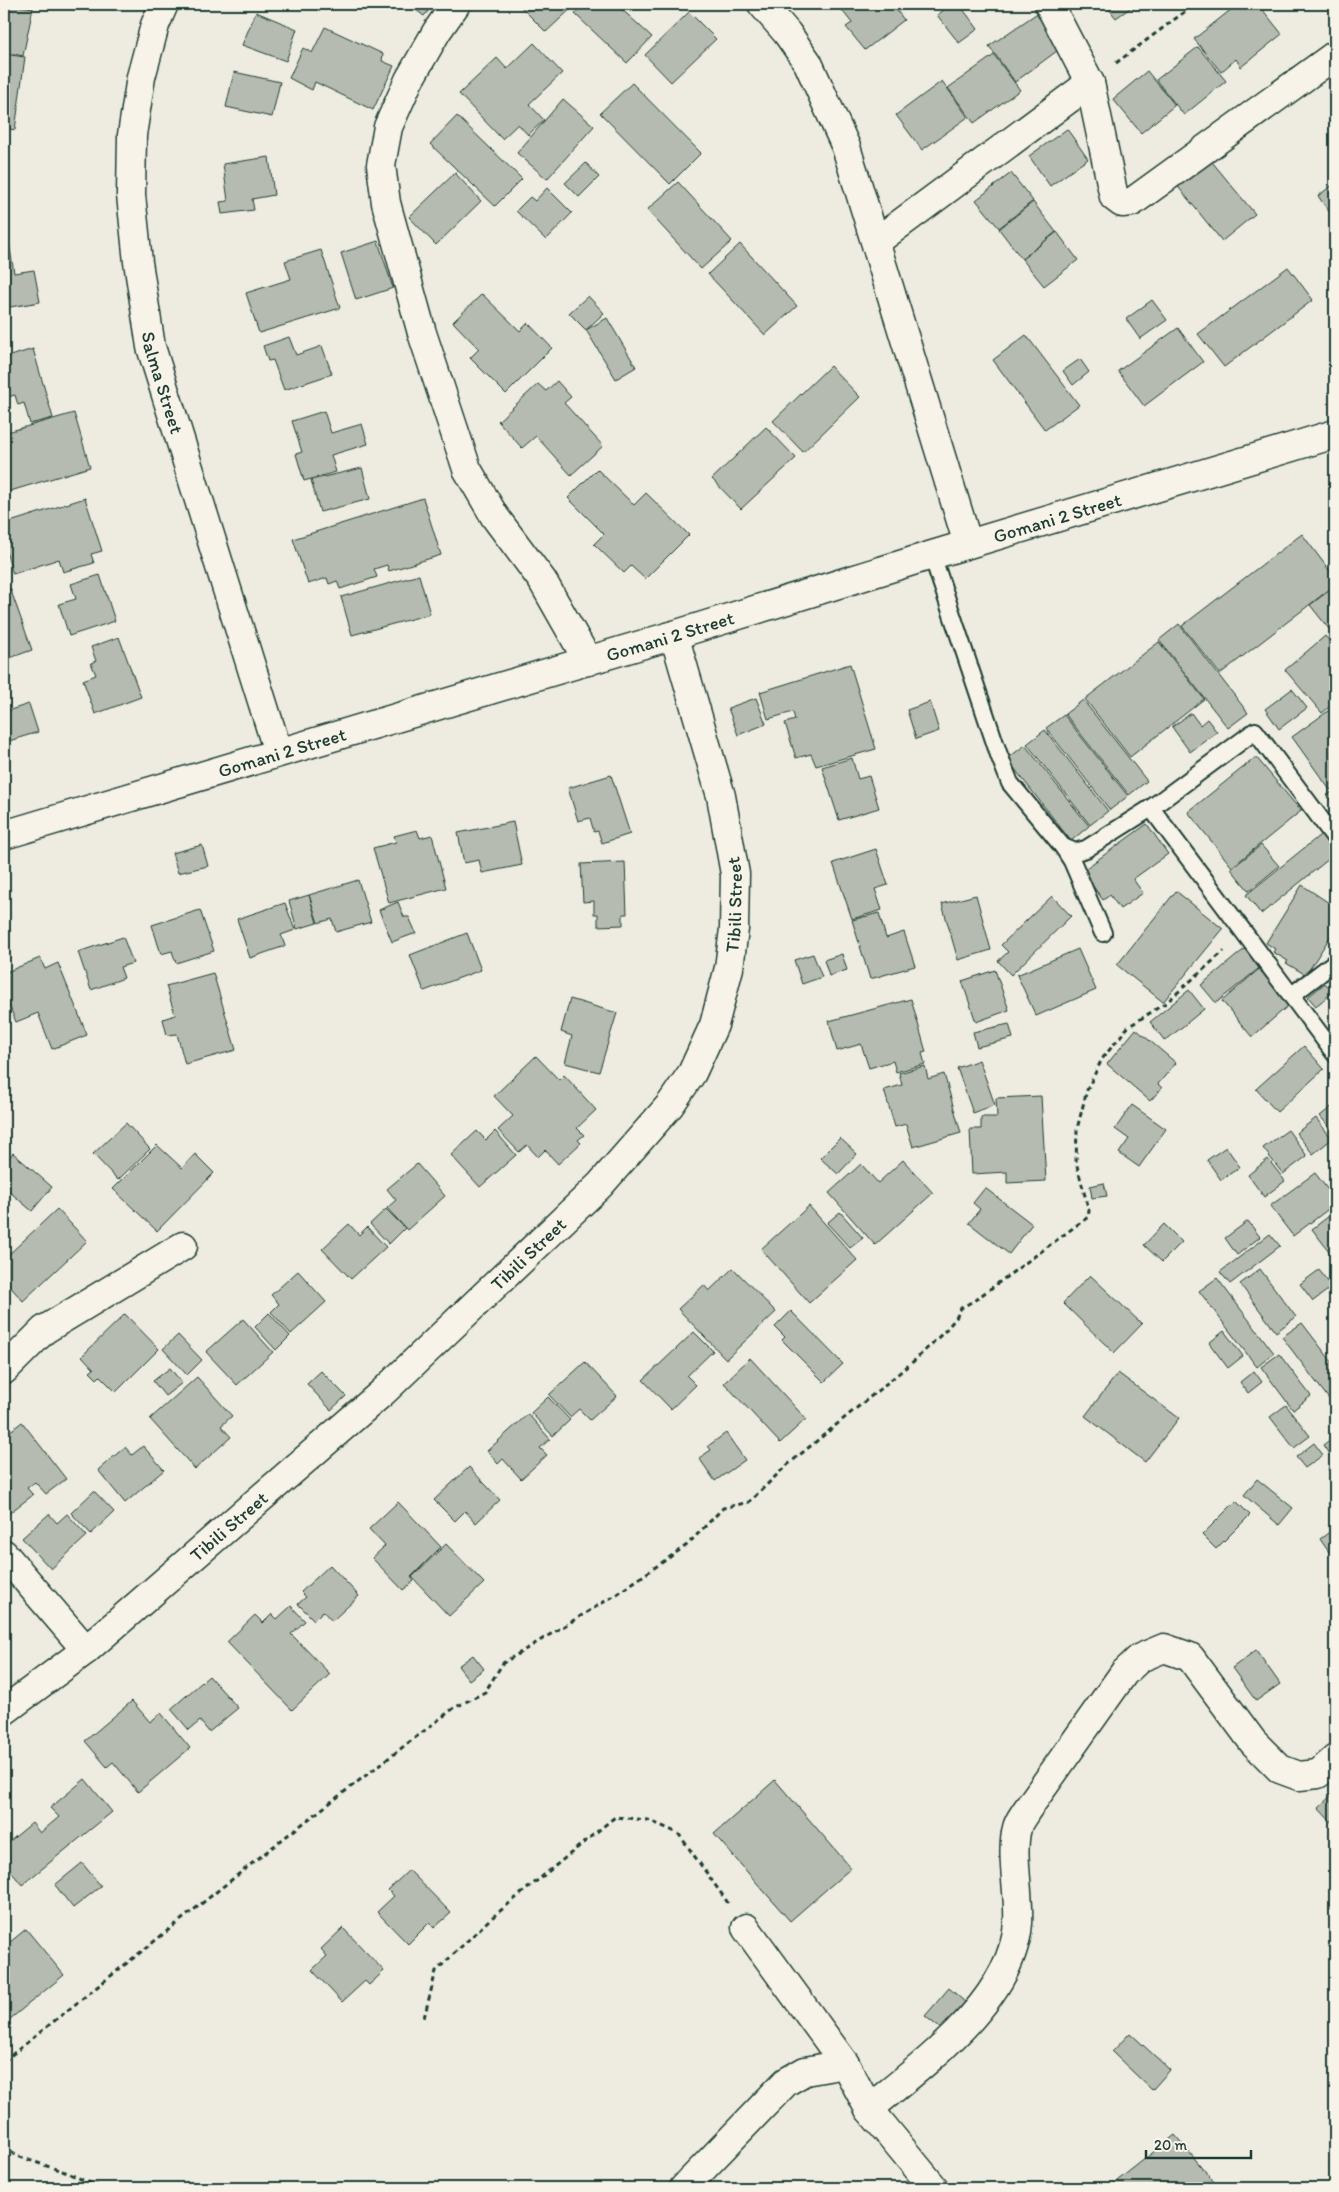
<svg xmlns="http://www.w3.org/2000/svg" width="1339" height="2192" viewBox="0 0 1339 2192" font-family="Itim,sans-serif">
<rect width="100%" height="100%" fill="#eeece1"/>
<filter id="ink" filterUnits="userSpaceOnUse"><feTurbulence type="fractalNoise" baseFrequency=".02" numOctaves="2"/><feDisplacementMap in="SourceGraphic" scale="10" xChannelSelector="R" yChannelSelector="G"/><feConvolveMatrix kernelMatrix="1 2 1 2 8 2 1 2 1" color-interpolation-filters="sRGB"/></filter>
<g filter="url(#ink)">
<g fill="#b5bbb0" stroke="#1f3d34">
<path d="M4,4L33,8L23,56L4,52Z"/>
<path d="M408,4H434L424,16Z"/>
<path d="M518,4H576L546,32Z"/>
<path d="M585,4H616L652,37L627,63L575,14Z"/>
<path d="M837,4H892L904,20L865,50L846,27L852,23Z"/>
<path d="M952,4H959L978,29L959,43L937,15Z"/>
<path d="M1105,4H1136L1116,18Z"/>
<path d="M1238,4H1258L1282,34L1241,67L1236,59L1221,72L1194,39Z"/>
<path d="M256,12L297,29L286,61L242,45Z"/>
<path d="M689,12L716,39L671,82L645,55Z"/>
<path d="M1036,14L1061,48L1015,82L989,46Z"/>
<path d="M325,27L383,54L382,61L394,66L373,110L315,82L312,90L289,78L303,48L312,53Z"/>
<path d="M534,43L562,73L529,104L544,120L528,135L518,124L502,139L459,94L497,58L507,69Z"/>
<path d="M1198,47L1226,81L1184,115L1156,80Z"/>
<path d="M4,54L25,57L15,130L4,128Z"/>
<path d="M994,55L1020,90L974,123L948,88Z"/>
<path d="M1147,71L1175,105L1141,133L1113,99Z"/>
<path d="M234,72L280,82L272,117L226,107Z"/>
<path d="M942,81L968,117L922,150L896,115Z"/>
<path d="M632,83L701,153L670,184L600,113Z"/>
<path d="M563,99L594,126L547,179L517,153Z"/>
<path d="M457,116L522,179L495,206L430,144Z"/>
<path d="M1067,129L1088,159L1050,186L1029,156Z"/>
<path d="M269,157L274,195L252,199L254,210L222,214L220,202L228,201L223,164Z"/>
<path d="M1208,157L1255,214L1222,241L1175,183Z"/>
<path d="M586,163L599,177L579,197L565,183Z"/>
<path d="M455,173L481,201L436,245L409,217Z"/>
<path d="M1011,173L1033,201L999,228L976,200Z"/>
<path d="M678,182L732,241L701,269L647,210Z"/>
<path d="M1335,183V216L1333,217L1318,196Z"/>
<path d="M547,188L572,213L546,240L516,211L530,197L535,201Z"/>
<path d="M4,195L9,218L4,219Z"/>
<path d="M1033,202L1056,232L1022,259L999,229Z"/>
<path d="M1057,232L1078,260L1044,286L1022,259Z"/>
<path d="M8,236L14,273L34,270L40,302L4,308V237Z"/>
<path d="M378,241L393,288L356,300L341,253Z"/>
<path d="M740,244L797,306L765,335L708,274Z"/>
<path d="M321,250L340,308L259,333L246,293L291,279L285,261Z"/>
<path d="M1288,267L1313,300L1224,367L1198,334Z"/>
<path d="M482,294L520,331L528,323L552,348L506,394L470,358L479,349L453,322Z"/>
<path d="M588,296L604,313L586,330L569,313Z"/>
<path d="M1152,300L1167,320L1140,339L1126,319Z"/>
<path d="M607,318L636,367L616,379L586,330Z"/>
<path d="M1178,328L1203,362L1144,406L1118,371Z"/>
<path d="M1026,335L1079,405L1045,430L993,360Z"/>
<path d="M289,337L296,355L322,346L332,374L284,390L273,360L268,361L263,346Z"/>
<path d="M33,349L53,418L30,424L24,403L18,405L15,395L4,398V358Z"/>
<path d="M1080,359L1089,372L1073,385L1063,371Z"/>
<path d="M830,366L860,397L803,452L773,421Z"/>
<path d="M557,381L571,397L564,403L603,446L571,475L536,436L522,448L498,421L538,384L546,391Z"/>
<path d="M324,411L331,433L362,424L368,444L331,455L336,472L304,481L296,454L302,452L292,421Z"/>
<path d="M74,413L90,467L7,492L4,482V433Z"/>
<path d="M766,427L796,458L741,509L712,479Z"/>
<path d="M362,468L370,499L320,512L311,480Z"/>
<path d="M597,469L634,505L646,493L689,535L645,579L631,566L624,573L594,544L604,534L568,498Z"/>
<path d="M85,498L102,551L91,554L94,563L63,572L59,559L13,574L4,546V524Z"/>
<path d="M423,498L441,555L389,571L387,565L374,569L377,577L340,589L337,581L329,584L327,578L308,584L293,539Z"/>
<path d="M1302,534L1335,578V585L1220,674L1182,626Z"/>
<path d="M100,575L115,621L69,636L59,604L76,599L71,584Z"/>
<path d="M419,575L430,614L352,635L341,597Z"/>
<path d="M1335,586V624L1329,629L1310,605Z"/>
<path d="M10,588L32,650L4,660V590Z"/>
<path d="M1179,624L1248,713L1228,728L1159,640Z"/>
<path d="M1325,636L1335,647V702L1322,713L1285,670Z"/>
<path d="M119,637L141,697L95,714L83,680L96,675L91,663L96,661L91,647Z"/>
<path d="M1159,642L1204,699L1130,757L1085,699Z"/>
<path d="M850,664L876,749L816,766L811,754L796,758L785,723L795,720L793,712L768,719L760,692Z"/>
<path d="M1292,689L1307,708L1279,729L1265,709Z"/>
<path d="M756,698L766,724L738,735L728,708Z"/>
<path d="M1083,700L1147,781L1129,795L1065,714Z"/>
<path d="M930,702L939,731L916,739L907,710Z"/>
<path d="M29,704L38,732L9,741L4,725V712Z"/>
<path d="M1335,706V787L1330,790L1292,737Z"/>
<path d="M1191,713L1200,725L1207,719L1217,732L1190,752L1172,727Z"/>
<path d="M1064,715L1128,796L1110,810L1046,728Z"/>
<path d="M1045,730L1108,811L1090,825L1027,744Z"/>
<path d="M1025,745L1089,826L1071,841L1007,759Z"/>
<path d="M1256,757L1301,811L1232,867L1188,812Z"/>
<path d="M852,758L858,779L869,776L879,808L839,820L822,767Z"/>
<path d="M611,775L630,834L602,843L598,831L594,832L590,818L578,821L568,788Z"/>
<path d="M1335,790V806L1327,795Z"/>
<path d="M513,822L522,865L482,873L479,860L464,863L458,833Z"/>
<path d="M1147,824L1168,854L1133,879L1143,893L1120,909L1110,895L1103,900L1082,871Z"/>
<path d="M417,830L420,838L432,835L446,888L389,903L373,848L396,842L394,836Z"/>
<path d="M1324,832L1335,847V854L1261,914L1246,895Z"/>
<path d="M202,845L208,866L178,873L172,853Z"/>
<path d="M1261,845L1279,866L1249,891L1231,869Z"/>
<path d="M876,849L888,885L875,889L882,910L852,919L833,863Z"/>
<path d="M625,862L627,914H623V925L598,926V914H594V901L583,902L581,864Z"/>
<path d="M358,880L371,922L336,932L332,919L318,923L309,895Z"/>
<path d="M1302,885L1335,907V929L1306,975L1286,963L1288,961L1273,952L1275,949L1266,943Z"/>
<path d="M1176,891L1223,929L1163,1002L1117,965Z"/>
<path d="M309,895L317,923L297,929L289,901Z"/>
<path d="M976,895L991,950L958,960L942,904Z"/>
<path d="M1052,896L1071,916L1011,975L998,961L1008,952L1001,945Z"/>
<path d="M398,902L404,917H409L416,933L392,942L379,910Z"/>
<path d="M285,903L295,930L281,935L285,946L250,958L237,919Z"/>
<path d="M200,910L214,951L176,963L172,951L161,954L152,925Z"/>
<path d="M879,913L886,938L904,932L915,966L870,979L852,920Z"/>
<path d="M467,933L481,970L424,991L410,955Z"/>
<path d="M123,937L133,963L120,967L124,978L91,990L78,952Z"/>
<path d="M1247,947L1263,965L1216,1003L1201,985Z"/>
<path d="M1078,949L1096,990L1036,1016L1017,975Z"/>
<path d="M813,954L822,977L802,984L794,960Z"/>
<path d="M842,954L847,970L829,976L824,960Z"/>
<path d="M40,958L45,969L58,963L87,1035L52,1049L38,1013L16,1022L4,993V973Z"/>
<path d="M1259,969L1289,1005L1252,1037L1222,1001Z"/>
<path d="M995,970L1009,1010L976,1022L962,981Z"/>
<path d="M213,973L236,1050L185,1064L177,1034L167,1035L163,1019L175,1015L166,986Z"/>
<path d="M1325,983L1333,992L1316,1006L1308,997Z"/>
<path d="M1189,990L1204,1009L1165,1041L1150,1022Z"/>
<path d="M570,999L617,1013L599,1072L565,1063L572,1036L561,1032Z"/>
<path d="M911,999L926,1052L922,1053L925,1064L896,1072L893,1061L869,1068L861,1044L837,1051L829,1021Z"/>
<path d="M1009,1024L1013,1038L977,1047L973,1032Z"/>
<path d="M1136,1029L1176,1063L1158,1084L1162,1088L1150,1101L1107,1064Z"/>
<path d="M1304,1046L1324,1069L1277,1112L1256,1089Z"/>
<path d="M536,1056L559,1080L564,1075L596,1110L577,1128L584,1135L578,1140L581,1143L558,1164L545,1150L538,1157L527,1145L519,1152L498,1130L513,1116L494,1096Z"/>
<path d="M979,1060L995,1105L973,1113L957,1068Z"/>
<path d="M925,1066L928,1079L944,1074L961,1133L913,1147L906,1124L895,1127L884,1090L902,1085L899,1073Z"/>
<path d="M1041,1096L1046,1181L1007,1183V1172L972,1174L970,1129H981V1117H997L996,1098Z"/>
<path d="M1335,1104V1134L1320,1116Z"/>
<path d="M1132,1105L1166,1129L1139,1167L1119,1153L1129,1139L1115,1129Z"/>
<path d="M1316,1118L1332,1139L1313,1154L1296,1133Z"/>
<path d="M126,1123L150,1149L118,1180L93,1154Z"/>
<path d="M1288,1130L1307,1156L1283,1174L1263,1148Z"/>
<path d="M477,1131L486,1140L495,1131L516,1155L480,1187L451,1155Z"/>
<path d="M840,1138L857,1154L838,1174L820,1158Z"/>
<path d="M157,1145L182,1168L195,1154L214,1173L157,1231L113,1189Z"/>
<path d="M1226,1147L1240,1167L1221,1180L1207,1160Z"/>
<path d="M13,1153L52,1187L32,1211L4,1187V1164Z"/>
<path d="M1268,1159L1285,1181L1264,1197L1248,1175Z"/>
<path d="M903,1160L933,1193L875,1245L829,1193L861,1164L878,1183Z"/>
<path d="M417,1164L445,1196L407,1230L387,1208L396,1200L387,1189Z"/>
<path d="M1315,1173L1335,1199V1204L1293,1236L1270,1206Z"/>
<path d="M1104,1183L1107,1196L1092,1198L1090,1186Z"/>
<path d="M985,1188L1032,1224L1009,1254L969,1223L980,1209L973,1203Z"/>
<path d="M809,1206L857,1260L809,1303L761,1249Z"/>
<path d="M57,1209L87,1241L23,1301L4,1280V1259Z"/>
<path d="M386,1209L405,1228L389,1244L370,1224Z"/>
<path d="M840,1212L863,1238L850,1248L827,1223Z"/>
<path d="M1333,1213L1335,1216V1259L1312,1229Z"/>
<path d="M1248,1221L1260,1237L1237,1255L1225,1238Z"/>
<path d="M349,1224L359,1235L367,1227L386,1247L351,1279L322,1249Z"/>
<path d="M1164,1224L1182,1242L1162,1262L1144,1245Z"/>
<path d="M1270,1234L1280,1246L1230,1284L1220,1272Z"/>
<path d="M733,1268L776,1312L726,1359L678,1309L704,1285L709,1291Z"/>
<path d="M1260,1269L1296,1317L1276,1332L1240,1284Z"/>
<path d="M1319,1270L1332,1287L1313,1301L1300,1284Z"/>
<path d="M298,1271L326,1302L291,1334L271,1312L279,1304L271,1295Z"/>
<path d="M1090,1275L1142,1324L1114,1353L1063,1303Z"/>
<path d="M1217,1278L1274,1353L1257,1367L1199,1291Z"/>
<path d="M791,1311L843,1364L824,1382L782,1340L785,1337L775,1327Z"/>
<path d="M269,1313L290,1336L276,1350L255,1327Z"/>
<path d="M125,1314L159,1349L116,1392L100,1376L97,1379L90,1372L94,1369L82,1356Z"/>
<path d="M243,1319L273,1352L237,1385L206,1352Z"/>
<path d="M1302,1323L1335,1366V1407L1282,1337Z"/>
<path d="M1224,1331L1243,1356L1228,1368L1209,1343Z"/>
<path d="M694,1332L713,1351L687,1376L696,1385L671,1409L643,1380Z"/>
<path d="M178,1335L202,1360L187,1375L163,1349Z"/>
<path d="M1279,1354L1311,1396L1293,1410L1261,1367Z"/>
<path d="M750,1358L806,1419L780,1443L724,1383Z"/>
<path d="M585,1362L617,1396L590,1420L579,1409L570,1417L549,1395Z"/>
<path d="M170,1368L182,1383L165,1396L153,1381Z"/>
<path d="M321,1371L346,1396L331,1410L307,1384Z"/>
<path d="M1254,1371L1262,1382L1248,1393L1240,1382Z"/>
<path d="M1118,1373L1179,1418L1145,1462L1085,1416Z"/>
<path d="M197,1377L232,1416L221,1426L231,1437L195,1469L150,1419Z"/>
<path d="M548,1397L570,1420L553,1436L531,1413Z"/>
<path d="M1286,1405L1310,1436L1294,1448L1270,1417Z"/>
<path d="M528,1414L550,1439L540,1448L547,1455L521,1479L503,1459L498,1464L487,1451Z"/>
<path d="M22,1422L66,1479L46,1494L35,1482L27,1488L33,1495L4,1517V1436Z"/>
<path d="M726,1433L745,1460L715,1481L699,1458L711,1450L708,1446Z"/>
<path d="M1335,1436V1454L1331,1457L1323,1445Z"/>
<path d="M1314,1443L1323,1455L1305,1468L1296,1457Z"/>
<path d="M143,1446L164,1470L125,1503L98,1470L125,1447L132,1455Z"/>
<path d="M1335,1463V1479L1328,1469Z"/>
<path d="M469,1467L500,1500L476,1523L465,1511L455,1521L434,1500Z"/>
<path d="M1257,1479L1293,1508L1279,1525L1244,1495Z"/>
<path d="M94,1491L114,1512L91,1534L71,1513Z"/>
<path d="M1236,1501L1250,1515L1216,1549L1202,1535Z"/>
<path d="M398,1502L441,1547L411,1577L414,1581L403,1590L372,1558L385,1546L369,1529Z"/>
<path d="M49,1514L57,1523L67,1514L87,1536L51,1569L22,1538Z"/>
<path d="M1335,1528V1561L1320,1539Z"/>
<path d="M446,1544L484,1583L449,1616L412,1577Z"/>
<path d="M330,1565L359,1596L332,1621L323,1611L314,1620L298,1604L306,1597L301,1592Z"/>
<path d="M291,1606L305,1621L291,1634L330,1674L292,1710L227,1642L255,1615L263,1623L272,1614L277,1619Z"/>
<path d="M1256,1650L1280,1684L1256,1701L1232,1668Z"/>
<path d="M473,1655L484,1669L469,1680L458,1666Z"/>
<path d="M209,1676L238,1708L209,1732L200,1721L189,1730L171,1709Z"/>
<path d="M132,1701L150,1722L161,1713L190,1748L138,1792L113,1762L107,1767L85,1741Z"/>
<path d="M85,1779L112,1812L22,1885L4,1863V1846L32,1823L40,1833L59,1817L50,1808Z"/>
<path d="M775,1780L851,1868L790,1921L714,1834Z"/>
<path d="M1335,1792V1826L1318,1808Z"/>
<path d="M82,1863L101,1886L73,1908L55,1885Z"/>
<path d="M409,1870L451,1913L434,1928L429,1923L408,1944L377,1912L394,1896L388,1890Z"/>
<path d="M343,1928L384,1971L369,1985L365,1981L342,2002L312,1970L327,1956L321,1949Z"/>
<path d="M26,1929L64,1975L4,2024V1947Z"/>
<path d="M949,1988L965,2002L941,2029L925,2016Z"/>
<path d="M1130,2033L1170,2070L1152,2090L1112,2052Z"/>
<path d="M1175,2135L1215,2183L1208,2188H1108Z"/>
</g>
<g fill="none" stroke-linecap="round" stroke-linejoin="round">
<g stroke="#1f3d34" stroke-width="20">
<g id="service">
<path d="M932,555L999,755L1010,783L1063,847L1072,861L1103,933"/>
<path d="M1151,808L1335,1054"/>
<path d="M1063,847L1075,852L1086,849L1151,808L1255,731L1335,838"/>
<path d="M1292,995L1335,962"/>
</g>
</g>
<g stroke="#1f3d34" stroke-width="31">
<g id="minor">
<path id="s1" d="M164,4L155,25L141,77L132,135L131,195L138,262L151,347L278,752"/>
<path d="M456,4L437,31L409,80L388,127L381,165L386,203L422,333L467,469L495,517L542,580L588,661"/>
<path d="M762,4L787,33L808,63L846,147L968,544"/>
<path d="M1049,4L1090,83L1114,197L1122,203L1132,202L1335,55"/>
<path d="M877,241L1090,83"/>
<path id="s2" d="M4,835L674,635L932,555L1335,434"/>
<path d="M4,1370L44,1330L183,1246"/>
<path d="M4,1554L86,1650"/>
<path id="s3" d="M4,1711L86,1650L383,1392L600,1185L670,1105L692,1073L714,1025L729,968L734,929L735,874L721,796L674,635"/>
<path d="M746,1928L845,2064L869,2109L934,2188"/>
<path d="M869,2109C924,2063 1012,2001 1018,1923C1020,1896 1010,1853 1017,1828C1018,1822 1023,1816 1026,1811L1124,1673L1140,1658L1164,1648L1190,1657L1253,1742L1280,1769L1299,1776L1318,1774L1335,1759"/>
<path d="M684,2188L786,2082L805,2071L845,2064"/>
</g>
</g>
<g stroke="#1f3d34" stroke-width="3" stroke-dasharray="5 4" stroke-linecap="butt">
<path d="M1116,63L1195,4"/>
<path d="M424,2018L436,1971L489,1920L615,1817L648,1820L678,1833L728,1903"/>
<path d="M4,2061L284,1838L454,1708L485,1692L503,1663L617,1594L687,1545L723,1508L749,1502L785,1467L915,1360L944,1332L956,1318L961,1308L975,1300L1088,1217L1089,1211L1076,1162L1077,1129L1087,1090L1102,1059L1128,1027L1167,1002L1224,951"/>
<path d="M4,2147L17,2156L65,2172L102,2188"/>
</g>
<use href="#service" stroke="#f7f3e8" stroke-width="16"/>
<use href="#minor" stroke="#f7f3e8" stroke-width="28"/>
</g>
</g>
<g text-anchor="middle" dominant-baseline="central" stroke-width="4" stroke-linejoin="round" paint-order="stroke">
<g font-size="19" fill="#1f3d34" stroke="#f7f3e8">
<text stroke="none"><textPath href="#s1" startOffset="386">Salma Street</textPath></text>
<text stroke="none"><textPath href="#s2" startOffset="1100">Gomani 2 Street</textPath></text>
<text stroke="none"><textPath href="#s2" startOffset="695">Gomani 2 Street</textPath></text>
<text stroke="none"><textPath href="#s2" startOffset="290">Gomani 2 Street</textPath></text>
<text stroke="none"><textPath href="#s3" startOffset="1116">Tibili Street</textPath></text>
<text stroke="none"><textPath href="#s3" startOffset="696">Tibili Street</textPath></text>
<text stroke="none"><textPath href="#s3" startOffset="291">Tibili Street</textPath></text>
</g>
</g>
<rect width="1339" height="2192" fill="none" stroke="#f7f3e8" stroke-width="20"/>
<rect x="10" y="10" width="1319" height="2172" fill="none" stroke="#1f3d34" stroke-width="2" filter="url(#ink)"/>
<path d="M1146 2150v8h105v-8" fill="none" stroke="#1f3d34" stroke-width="2.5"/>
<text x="1154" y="2150" font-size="15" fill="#1f3d34" stroke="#f7f3e8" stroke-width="4" paint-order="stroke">20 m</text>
</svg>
